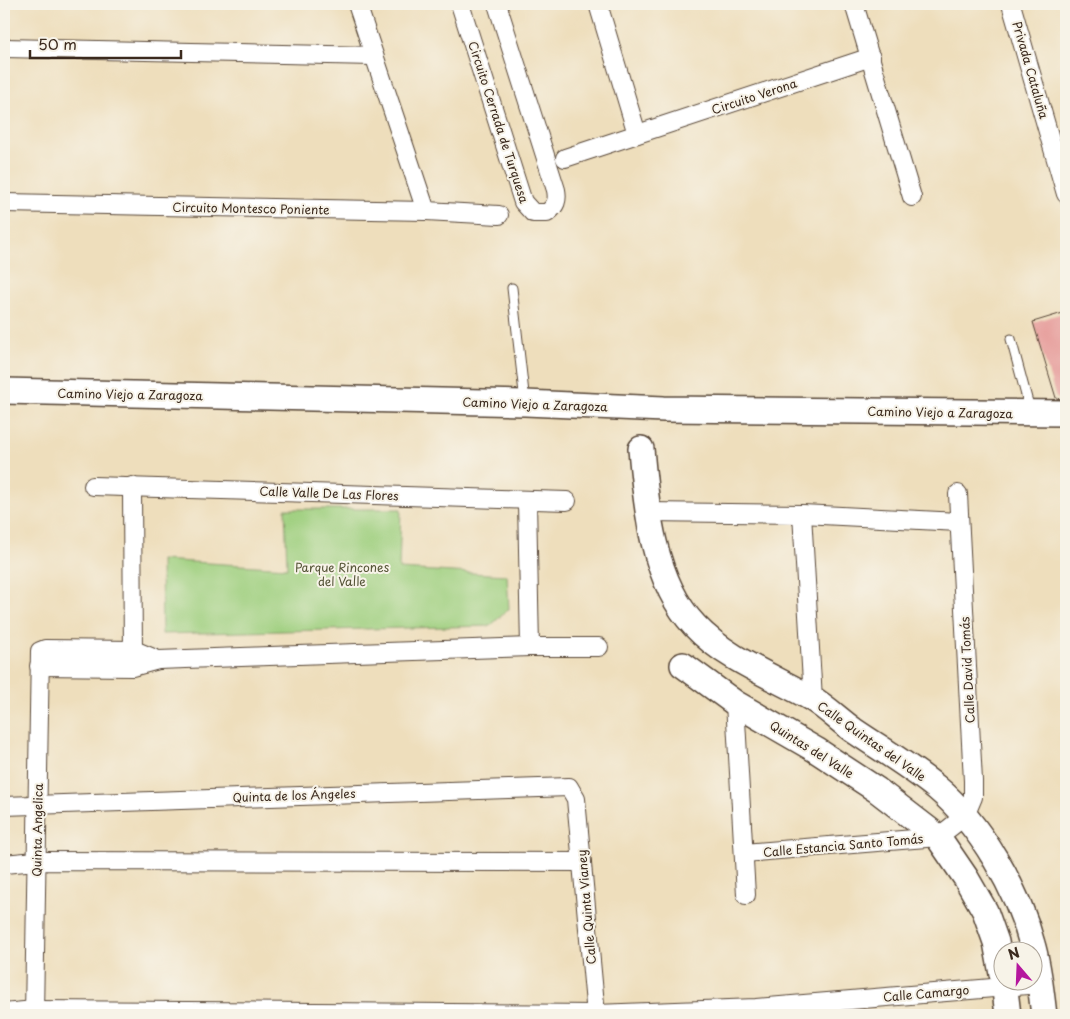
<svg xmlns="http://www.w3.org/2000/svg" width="1070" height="1019" viewBox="0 0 1070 1019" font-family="'Playpen Sans',sans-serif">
<rect width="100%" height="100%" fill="#f7f3e8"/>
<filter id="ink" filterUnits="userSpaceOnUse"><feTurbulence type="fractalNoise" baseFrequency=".02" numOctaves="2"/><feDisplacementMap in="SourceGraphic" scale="10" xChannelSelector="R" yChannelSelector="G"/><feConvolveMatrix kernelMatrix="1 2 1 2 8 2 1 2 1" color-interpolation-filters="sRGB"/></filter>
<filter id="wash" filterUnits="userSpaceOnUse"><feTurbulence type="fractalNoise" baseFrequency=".0096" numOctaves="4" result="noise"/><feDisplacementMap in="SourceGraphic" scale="20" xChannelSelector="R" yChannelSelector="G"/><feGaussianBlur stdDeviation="1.12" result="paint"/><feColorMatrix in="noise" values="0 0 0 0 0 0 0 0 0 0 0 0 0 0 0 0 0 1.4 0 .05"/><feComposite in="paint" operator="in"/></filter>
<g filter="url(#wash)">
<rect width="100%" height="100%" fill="#eedebc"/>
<path fill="#9ecf7e" stroke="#6c7c4e" d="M285,509H401L399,569L507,575L509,609L490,626L162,634L161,560L287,568Z"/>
<g id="blocks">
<path fill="#e69b9a" d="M1066,312V400L1056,398L1033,322Z"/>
</g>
</g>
<g filter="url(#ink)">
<use href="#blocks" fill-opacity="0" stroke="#564536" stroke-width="1"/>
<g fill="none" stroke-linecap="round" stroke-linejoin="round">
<g stroke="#564536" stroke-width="11">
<g id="lane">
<path d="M512,288L525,402"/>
<path d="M1011,339L1030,410"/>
</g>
</g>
<g stroke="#564536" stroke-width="20">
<g id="street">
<path d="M357,4L426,211"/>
<path d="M460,4L523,202L533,213H547C556,206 558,200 556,190L497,4"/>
<path d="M598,4L637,134"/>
<path d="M854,4L912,197"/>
<path d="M1011,4L1066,194"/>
<path d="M4,48L374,56"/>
<path d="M565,158L871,57"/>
<path d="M4,203L426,211L499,215"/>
<path d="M93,486L567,501"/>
<path d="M132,486L133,661"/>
<path d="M527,501L530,647"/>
<path d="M646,512L802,514L959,522"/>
<path d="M802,514L813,699"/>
<path d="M39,666L132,667L158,660L530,647H599"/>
<path d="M735,703L746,895"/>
<path d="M4,806L569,787L576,799L596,1015"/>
<path d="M744,853L938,837L965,816L973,797V781L958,494"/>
<path d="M4,864L36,861L582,862"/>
<path d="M4,1013L34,1010L596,1014L756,1008L1040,984"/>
<path d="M34,1015L40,651L45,649L134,650L158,660"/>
</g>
</g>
<g stroke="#564536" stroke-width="28">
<g id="secondary">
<path d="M4,391L525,403L664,409L1066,413"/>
<path d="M641,449C646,507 653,582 695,626C726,659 772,676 811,698C826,707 839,720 853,730C881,749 910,766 937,788C980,824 1018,890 1032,944C1039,967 1041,992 1044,1015"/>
<path d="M683,665L735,703L816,750L877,790L938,837L966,878L985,911L996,942L1002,974"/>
<path d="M1004,982L1008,1015"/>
</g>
</g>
<use href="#lane" stroke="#fff" stroke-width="9"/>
<use href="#street" stroke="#fff" stroke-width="18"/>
<use href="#secondary" stroke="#fff" stroke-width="25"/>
</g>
</g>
<g text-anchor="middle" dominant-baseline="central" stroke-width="4" stroke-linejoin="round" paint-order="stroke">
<g font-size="12" fill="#3b2a1e" stroke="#f7f3e8">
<text transform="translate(1031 70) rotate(74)">Privada Cataluña</text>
<text transform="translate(754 96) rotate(-18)">Circuito Verona</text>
<text transform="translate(499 122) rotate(72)">Circuito Cerrada de Turquesa</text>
<text transform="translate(251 208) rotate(1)">Circuito Montesco Poniente</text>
<text transform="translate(130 394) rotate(1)">Camino Viejo a Zaragoza</text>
<text transform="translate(535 404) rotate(2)">Camino Viejo a Zaragoza</text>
<text transform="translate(940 412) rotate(1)">Camino Viejo a Zaragoza</text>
<text transform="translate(329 493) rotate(2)">Calle Valle De Las Flores</text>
<text transform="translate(967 670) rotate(-93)">Calle David Tomás</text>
<text transform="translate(872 741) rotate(35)">Calle Quintas del Valle</text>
<text transform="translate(812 749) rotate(32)">Quintas del Valle</text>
<text transform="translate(294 795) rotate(-2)">Quinta de los Ángeles</text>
<text transform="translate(37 830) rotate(-89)">Quinta Angelica</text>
<text transform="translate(843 845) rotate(-5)">Calle Estancia Santo Tomás</text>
<text transform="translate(586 907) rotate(-95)">Calle Quinta Vianey</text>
<text transform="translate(926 993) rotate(-5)">Calle Camargo</text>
</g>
<g font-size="12" fill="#545336" stroke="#f7f3e8">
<text x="342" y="567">Parque Rincones<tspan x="342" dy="14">del Valle</tspan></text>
</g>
</g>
<rect width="1070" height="1019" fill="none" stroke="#f7f3e8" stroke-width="20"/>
<g transform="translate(1018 966) rotate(341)"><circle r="24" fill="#f7f3e8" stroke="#aca397"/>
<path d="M0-4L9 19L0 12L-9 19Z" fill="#b5179e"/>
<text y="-8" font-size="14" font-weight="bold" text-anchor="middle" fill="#3b2a1e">N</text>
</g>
<path d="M30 50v8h151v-8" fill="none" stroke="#3b2a1e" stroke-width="2.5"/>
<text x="38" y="50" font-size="15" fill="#3b2a1e" stroke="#f7f3e8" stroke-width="4" paint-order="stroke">50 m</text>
</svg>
